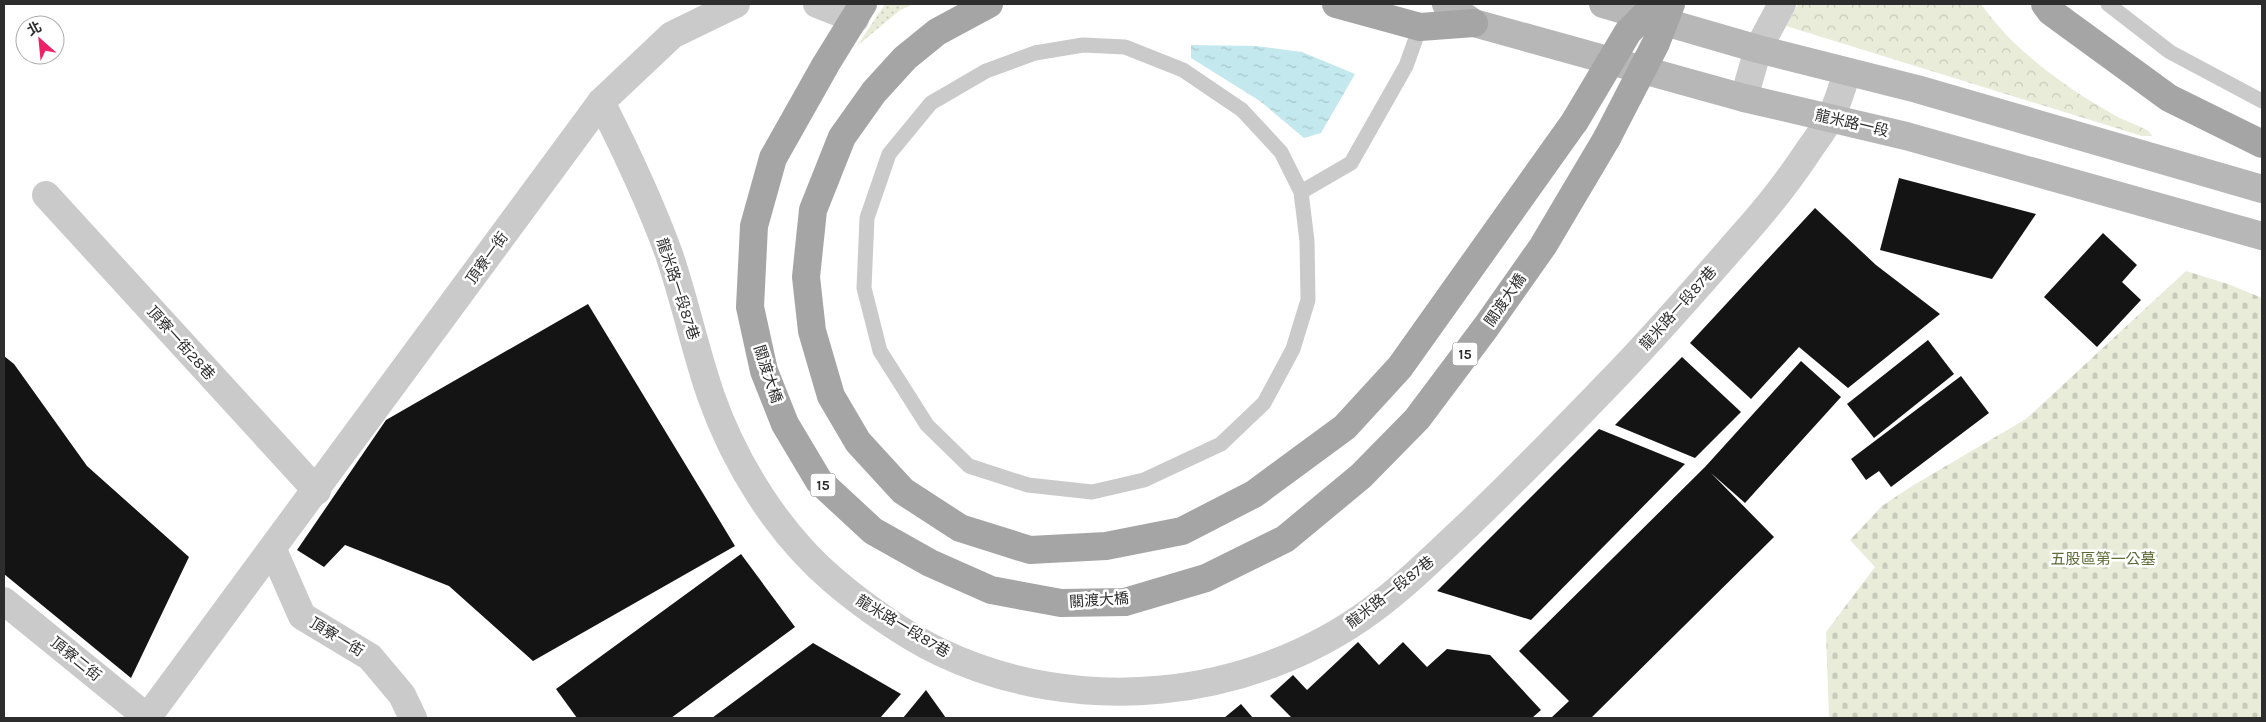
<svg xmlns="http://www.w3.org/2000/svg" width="2266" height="722" viewBox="0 0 2266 722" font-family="Karla,'Noto Sans TC',sans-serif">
<defs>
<pattern id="grass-dots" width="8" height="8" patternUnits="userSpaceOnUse" patternTransform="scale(1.25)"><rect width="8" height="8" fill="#e8ecd9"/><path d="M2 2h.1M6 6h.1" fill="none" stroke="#c7cbbb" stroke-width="1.8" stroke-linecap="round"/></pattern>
<pattern id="cemetery-stones" width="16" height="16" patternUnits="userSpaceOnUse" patternTransform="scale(1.25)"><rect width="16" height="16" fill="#e8ecd9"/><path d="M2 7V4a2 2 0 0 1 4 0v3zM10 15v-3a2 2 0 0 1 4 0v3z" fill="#c7cbbb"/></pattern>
<pattern id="park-crowns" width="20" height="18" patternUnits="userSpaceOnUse" patternTransform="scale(1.25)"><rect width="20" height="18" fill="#e8ecd9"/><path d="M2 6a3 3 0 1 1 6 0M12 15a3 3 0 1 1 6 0" fill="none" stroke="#c7cbbb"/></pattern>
<pattern id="water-ripples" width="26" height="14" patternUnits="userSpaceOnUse" patternTransform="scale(1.25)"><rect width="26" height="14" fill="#c3e8ed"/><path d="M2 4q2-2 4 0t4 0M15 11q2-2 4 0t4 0" fill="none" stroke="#a8c7cc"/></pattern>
</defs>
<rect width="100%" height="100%" fill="#fff"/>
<path fill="url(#grass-dots)" d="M885,4H913L899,11L857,46Z"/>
<path fill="url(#cemetery-stones)" d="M2186,271L2228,284L2262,298V718H1829L1826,632L1875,567L1850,540L1882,506L1912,486L2026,419Z"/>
<path fill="url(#park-crowns)" d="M1798,4H1981C2014,51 2066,88 2116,116C2124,121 2150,128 2152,136H2142L1786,26Z"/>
<path fill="url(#water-ripples)" d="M1191,45L1256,46L1302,52L1355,74L1321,133L1304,138L1260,101L1191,58Z"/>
<g fill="#141414">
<path d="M1899,178L2036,214L1992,279L1880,250Z"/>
<path d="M1815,208L1876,265L1940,314L1848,388L1799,347L1751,399L1690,343Z"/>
<path d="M2103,233L2137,265L2122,282L2141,300L2097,347L2044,297Z"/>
<path d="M588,304L735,546L533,661L449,586L345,545L324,567L297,550L386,420Z"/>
<path d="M1928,340L1954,374L1874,438L1847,404Z"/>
<path d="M4,356L14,364L87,466L189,557L131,678L4,574Z"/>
<path d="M1682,357L1741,412L1695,458L1615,425Z"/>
<path d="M1801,361L1841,397L1745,503L1711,473L1774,537L1591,718H1551L1569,701L1519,651L1705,467Z"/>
<path d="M1961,376L1989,413L1891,487L1879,471L1866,480L1851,459Z"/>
<path d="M1599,429L1685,464L1531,620L1437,591Z"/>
<path d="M741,554L795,627L671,718H577L556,689Z"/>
<path d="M1358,642L1379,665L1403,642L1427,667L1447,649L1490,655L1541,710L1532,718H1292L1270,696L1293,675L1307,690Z"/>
<path d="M813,643L901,694L880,718H712Z"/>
<path d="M926,690L946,718H903Z"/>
<path d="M1241,704L1253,718H1224Z"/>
</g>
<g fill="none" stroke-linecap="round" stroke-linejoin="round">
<g stroke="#cacaca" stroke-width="15">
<path d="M2108,4L2170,52L2262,101"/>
<path d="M1301,192L1307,241L1308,300L1293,349L1264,403L1221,444L1144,480L1092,492L1028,485L969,466L927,425L880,351L864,288L867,218L889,154L931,103L986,71L1035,53L1083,45L1125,47L1183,70L1242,110L1281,152L1301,192L1351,163L1406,66L1420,27"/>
</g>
<g stroke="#cacaca" stroke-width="28">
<path d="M817,4L855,19"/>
<path d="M1744,98L1758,49L1782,4"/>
<path d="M601,102C626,151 650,202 669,254C685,301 695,350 711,396C735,464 778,533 833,580C862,605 906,636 940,652C1078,718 1250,700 1372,610C1407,584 1437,554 1469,524C1520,475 1570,424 1619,373C1662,328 1702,282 1743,235C1768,207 1790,179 1811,147C1818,137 1826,127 1831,116C1838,103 1842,87 1847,73"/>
<path d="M46,195L317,491"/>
<path d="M273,550L302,616L370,657L402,695L413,718"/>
<path d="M4,601L148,718"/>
<path d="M147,718L601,102L672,35L736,4"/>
</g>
<g stroke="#b7b7b7" stroke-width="28">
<path d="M1446,4L1474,23L1744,98L1906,136L2262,236"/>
<path d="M1603,4L1758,49L1917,89L2262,189"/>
</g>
<g stroke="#a5a5a5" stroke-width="28">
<path d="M863,4L826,64L773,158L754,226L750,307L764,371L785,424L819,481L873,531L930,563L991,590L1061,603L1125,602L1206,578L1285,539L1361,476L1417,419L1486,327L1543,246L1607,138"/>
<path d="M989,4L937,32L905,58L874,92L842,137L813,210L806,277L812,331L831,396L858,442L903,491L960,528L1030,550L1106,546L1182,531L1254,494L1345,427L1400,367L1575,121"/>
<path d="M1336,4L1420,27L1474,23"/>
<path d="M2045,4L2051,12L2169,98L2262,144"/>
</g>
<g stroke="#a5a5a5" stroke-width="28">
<path d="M1575,121L1628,32L1656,4"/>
<path d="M1607,138L1656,43L1671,4"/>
</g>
</g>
<g text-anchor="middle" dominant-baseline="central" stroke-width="5" stroke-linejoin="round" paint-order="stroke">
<g fill="#fff" stroke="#6c6c6c" stroke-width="1">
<rect x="1452.5" y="342.5" width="25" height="23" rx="4"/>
<rect x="810.5" y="473.5" width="25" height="23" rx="4"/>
</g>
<g font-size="14" font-weight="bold" fill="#2d2d2d">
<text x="1465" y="354">15</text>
<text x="823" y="485">15</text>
</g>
<g font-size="15" fill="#2d2d2d" stroke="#fff">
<text transform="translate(1852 123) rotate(13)">龍米路一段</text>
<text transform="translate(487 258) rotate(-54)">頂寮一街</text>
<text transform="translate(678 289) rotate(72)">龍米路一段87巷</text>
<text transform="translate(1505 300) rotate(-55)">關渡大橋</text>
<text transform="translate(1678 308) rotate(-48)">龍米路一段87巷</text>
<text transform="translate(181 343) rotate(48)">頂寮一街28巷</text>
<text transform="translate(768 374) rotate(72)">關渡大橋</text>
<text transform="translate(1390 592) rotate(-38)">龍米路一段87巷</text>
<text transform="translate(1099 600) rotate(-4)">關渡大橋</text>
<text transform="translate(903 626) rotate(31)">龍米路一段87巷</text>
<text transform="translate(337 637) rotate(31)">頂寮一街</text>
<text transform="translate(76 659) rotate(39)">頂寮二街</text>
</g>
<g font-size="15" fill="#5d6b37" stroke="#fff">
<text x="2103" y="559">五股區第一公墓</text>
</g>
</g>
<rect width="2266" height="722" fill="none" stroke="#2d2d2d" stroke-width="10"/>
<g transform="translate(40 40) rotate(333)"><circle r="24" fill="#ffffff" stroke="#ababab"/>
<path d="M0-4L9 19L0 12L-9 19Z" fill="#f12167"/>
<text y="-8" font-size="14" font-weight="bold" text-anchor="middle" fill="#2d2d2d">北</text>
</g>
</svg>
